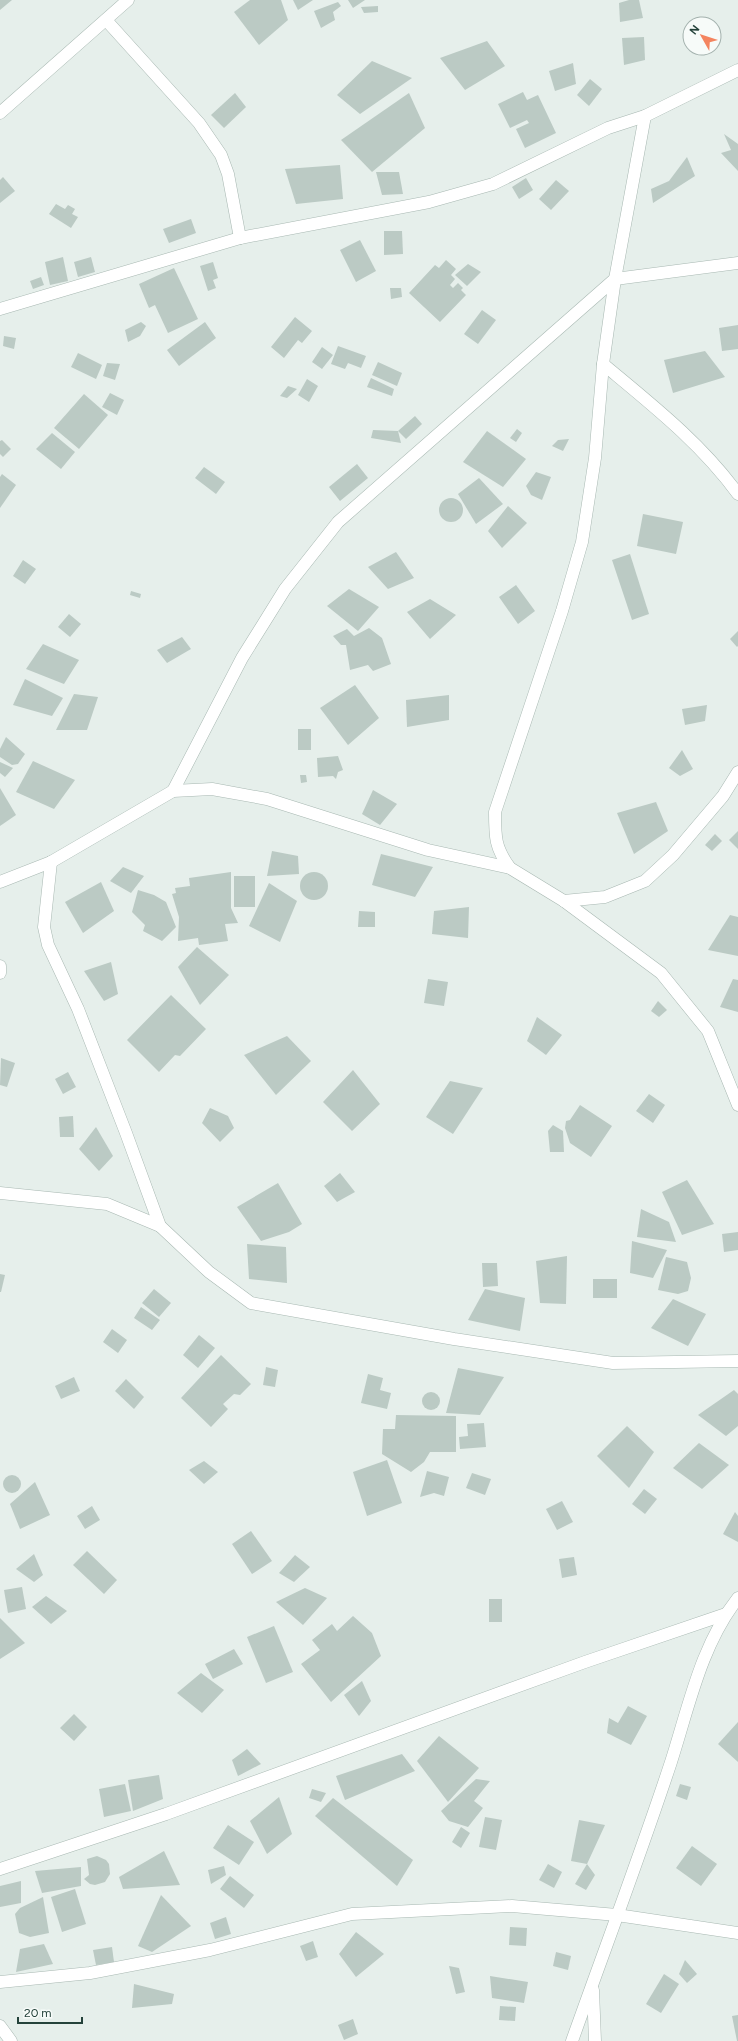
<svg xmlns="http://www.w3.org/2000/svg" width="738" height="2041" viewBox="0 0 738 2041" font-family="Figtree,sans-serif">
<rect width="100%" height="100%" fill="#e6efeb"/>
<g fill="#bbcac4">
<path d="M0,0H12L0,10Z"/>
<path d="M250,0H281L288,20L259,45L234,12Z"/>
<path d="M293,0H313L298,10Z"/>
<path d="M348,0H365L353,8Z"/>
<path d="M629,0H639L643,18L620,22L619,3Z"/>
<path d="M338,2L341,6L333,12L335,20L321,28L314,11Z"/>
<path d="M378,6V12L364,13L361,7Z"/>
<path d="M644,37L645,60L624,65L622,38Z"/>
<path d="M487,41L505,66L465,90L440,58Z"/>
<path d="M372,61L412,78L360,114L337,95Z"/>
<path d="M573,63L576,84L555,91L549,71Z"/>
<path d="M590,79L602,89L589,106L577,95Z"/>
<path d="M523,92L527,100L538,95L556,133L525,148L516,129L529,123L527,120L510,128L498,104Z"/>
<path d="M235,93L246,107L224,128L211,115Z"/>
<path d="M409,93L425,128L372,172L341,140Z"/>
<path d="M724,134L738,144V171L721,153L731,150Z"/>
<path d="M687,157L695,176L653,203L651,189L669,181Z"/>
<path d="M340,165L343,199L296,204L285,169Z"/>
<path d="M376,172H399L403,194L382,195Z"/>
<path d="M3,177L15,191L0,203V180Z"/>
<path d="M526,178L533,190L519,199L512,187Z"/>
<path d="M556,180L569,191L551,210L539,199Z"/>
<path d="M56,204L65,209L68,205L75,209L72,214L78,217L71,228L49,214Z"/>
<path d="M191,219L196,233L169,243L163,229Z"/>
<path d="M384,231H402L403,254L384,255Z"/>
<path d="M360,240L376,271L356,282L340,250Z"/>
<path d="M63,257L68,281L50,285L45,262Z"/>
<path d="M91,257L95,272L78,277L74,262Z"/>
<path d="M446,260L456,269L451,275L455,279L450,285L453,288L458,283L463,288L461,290L466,295L440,322L409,293L435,265L439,268Z"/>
<path d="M213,262L218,278L213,280L216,288L208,291L200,266Z"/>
<path d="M468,264L481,272L467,286L455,275Z"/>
<path d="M174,268L198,319L168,333L155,305L149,308L139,284Z"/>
<path d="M41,277L44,285L33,289L30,281Z"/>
<path d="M390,288H401L402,297L391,299Z"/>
<path d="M482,310L496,320L478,344L464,334Z"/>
<path d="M295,317L312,331L302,343L298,340L284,358L271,347Z"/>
<path d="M141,322L146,326L140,336L128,342L125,330Z"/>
<path d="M205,322L216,338L179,366L167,350Z"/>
<path d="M738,325V349L722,351L719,328Z"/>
<path d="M4,336L16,338L14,349L3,346Z"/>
<path d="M338,346L366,356L361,368L348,363L345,369L331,364Z"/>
<path d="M322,347L333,355L322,369L312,362Z"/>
<path d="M705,351L725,377L673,393L664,360Z"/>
<path d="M78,353L102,365L96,379L71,367Z"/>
<path d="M378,362L402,373L397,386L372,375Z"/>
<path d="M107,363L120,364L115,380L103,376Z"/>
<path d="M371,378L394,389L392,396L367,387Z"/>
<path d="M307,379L318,386L309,402L298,395Z"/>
<path d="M288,386L297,389L287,398L280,396Z"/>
<path d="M110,393L124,400L117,415L102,407Z"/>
<path d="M84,394L108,415L79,449L54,428Z"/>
<path d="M415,416L422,424L406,439L398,431Z"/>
<path d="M517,429L522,433L516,442L510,438Z"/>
<path d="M373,430L398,431L401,443L371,438Z"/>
<path d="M487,431L526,459L503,487L463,462Z"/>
<path d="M52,433L75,452L61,469L36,449Z"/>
<path d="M569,439L563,451L552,446L558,440Z"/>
<path d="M2,440L11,449L3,457L0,454V441Z"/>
<path d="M357,464L368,478L340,501L329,487Z"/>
<path d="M204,467L225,482L216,494L195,478Z"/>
<path d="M536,472L551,477L542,500L531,495L526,486Z"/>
<path d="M2,474L16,485L0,508V477Z"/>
<path d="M479,478L503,504L476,524L458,494Z"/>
<circle cx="451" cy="510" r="12"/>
<path d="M508,506L527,523L502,548L488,531Z"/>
<path d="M643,514L683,522L676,554L637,546Z"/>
<path d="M396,552L414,578L388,589L368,567Z"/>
<path d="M630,554L649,614L632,620L612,560Z"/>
<path d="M23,560L36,569L25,584L13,576Z"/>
<path d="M516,585L535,611L518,624L499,597Z"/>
<path d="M349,589L379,607L358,631L327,606Z"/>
<path d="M131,591L141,594L140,598L130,595Z"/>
<path d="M430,599L456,615L430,639L407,612Z"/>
<path d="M69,614L81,624L70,637L58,627Z"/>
<path d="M369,628L382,638L391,664L373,671L368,665L350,670L346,645H341L333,636L347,629L354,636Z"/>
<path d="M738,631V646L737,647L730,639Z"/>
<path d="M182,637L191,649L167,663L157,650Z"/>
<path d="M43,644L79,660L64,684L26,669Z"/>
<path d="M25,679L63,698L52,716L13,705Z"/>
<path d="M355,685L379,718L348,745L320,708Z"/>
<path d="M74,694L98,697L87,730H56Z"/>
<path d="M449,695V720L407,727L406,700Z"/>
<path d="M707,705L705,721L685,725L682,709Z"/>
<rect x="298" y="729" width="13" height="21"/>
<path d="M6,737L25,754L18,764L12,765L0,757V749Z"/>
<path d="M682,750L693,769L680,776L669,768Z"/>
<path d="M338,756L343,770L338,772L336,779L333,776L318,777L317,758Z"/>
<path d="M33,761L75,780L54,809L16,792Z"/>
<path d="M0,762L13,768L5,777L0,773Z"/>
<path d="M300,775H306L307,782L301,783Z"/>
<path d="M0,788L16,815L0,826Z"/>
<path d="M373,790L397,804L380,825L362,814Z"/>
<path d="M656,802L668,831L634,854L617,813Z"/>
<path d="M738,831V849L729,840Z"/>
<path d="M715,834L722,841L712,851L705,845Z"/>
<path d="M272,851L298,856L299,874L267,876Z"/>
<path d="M381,854L433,867L415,897L372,885Z"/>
<path d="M123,867L144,876L131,893L110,881Z"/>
<path d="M231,872V908L238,923L225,924L228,941L199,945L198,938L178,941L179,917L172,894L176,893L175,888L190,886L189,878Z"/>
<circle cx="314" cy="886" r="14"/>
<rect x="234" y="876" width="21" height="31"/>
<path d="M101,882L114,911L83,933L65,902Z"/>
<path d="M269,883L297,901L280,942L249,926Z"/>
<path d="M138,890L154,895L166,902L176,927L162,941L143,931L145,925L132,912Z"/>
<path d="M469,907L468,938L432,934L434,911Z"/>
<path d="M359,911L375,912V927H358Z"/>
<path d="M730,915L738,917V956L708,950Z"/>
<path d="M197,947L229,975L200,1005L178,967Z"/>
<path d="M111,962L118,994L104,1001L84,971Z"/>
<path d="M428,979L448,982L444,1006L424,1003Z"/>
<path d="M733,979L738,980V1012L720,1007Z"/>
<path d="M171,995L206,1029L180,1056L175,1055L159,1072L127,1040Z"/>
<path d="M658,1001L667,1010L659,1017L651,1011Z"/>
<path d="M537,1017L562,1035L546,1055L527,1041Z"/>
<path d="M287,1036L311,1061L276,1095L244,1055Z"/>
<path d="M1,1058L15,1063L7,1087L0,1085Z"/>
<path d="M353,1070L380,1104L352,1131L323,1102Z"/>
<path d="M68,1072L76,1087L63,1094L55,1079Z"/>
<path d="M450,1081L483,1088L453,1134L426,1117Z"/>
<path d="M649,1094L665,1105L653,1123L636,1111Z"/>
<path d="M580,1105L612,1126L591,1157L570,1143L565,1128L566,1121L570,1120Z"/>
<path d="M210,1108L228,1116L234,1128L220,1142L202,1123Z"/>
<path d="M73,1116L74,1137H60L59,1117Z"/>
<path d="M553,1125L563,1131L564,1152H550L548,1131Z"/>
<path d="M96,1127L113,1156L99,1171L79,1149Z"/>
<path d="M340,1173L355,1192L337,1202L324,1186Z"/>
<path d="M687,1180L714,1224L682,1235L662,1192Z"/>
<path d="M278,1183L302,1224L289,1232L261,1241L237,1207Z"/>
<path d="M641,1209L669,1222L676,1242L637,1237Z"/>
<path d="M738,1232V1250L724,1252L722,1234Z"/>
<path d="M632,1241L667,1250L653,1278L630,1273Z"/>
<path d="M247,1244L286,1247L287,1283L249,1279Z"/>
<path d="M567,1256L566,1304L540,1303L536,1261Z"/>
<path d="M666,1257L687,1262L691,1278L688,1291L678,1294L658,1290Z"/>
<path d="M482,1263H497L498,1286L483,1287Z"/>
<path d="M0,1274L5,1275L1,1292H0Z"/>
<rect x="593" y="1279" width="24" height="19"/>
<path d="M154,1289L171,1303L159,1317L142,1303Z"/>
<path d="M485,1289L525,1298L520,1331L468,1320Z"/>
<path d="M673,1299L706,1314L688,1346L651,1328Z"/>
<path d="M141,1307L160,1320L152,1330L134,1318Z"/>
<path d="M112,1329L127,1340L118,1353L103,1342Z"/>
<path d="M199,1335L215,1348L198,1368L183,1355Z"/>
<path d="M221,1355L251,1384L240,1395L234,1394L223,1404L228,1409L211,1427L181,1398Z"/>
<path d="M266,1367L278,1370L275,1387L263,1385Z"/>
<path d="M458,1368L504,1377L480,1415L446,1413Z"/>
<path d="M368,1374L383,1378L380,1390L391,1393L387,1409L361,1403Z"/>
<path d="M74,1377L80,1391L61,1399L55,1386Z"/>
<path d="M126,1379L144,1397L134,1409L115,1391Z"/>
<path d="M734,1390L738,1394V1426L726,1436L698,1415Z"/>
<circle cx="431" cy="1401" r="9"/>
<path d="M396,1415L456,1416V1452H430L424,1462L411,1472L382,1454L383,1429H395Z"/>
<path d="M484,1423L486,1447L460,1449L459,1437L468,1436L467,1424Z"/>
<path d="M627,1426L654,1452L629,1488L597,1456Z"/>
<path d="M699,1443L729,1465L702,1489L673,1468Z"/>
<path d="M387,1460L402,1503L367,1516L353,1472Z"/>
<path d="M204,1461L218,1472L204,1484L189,1470Z"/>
<path d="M427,1471L449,1477L444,1496L434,1493L420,1497Z"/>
<path d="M472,1473L491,1479L485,1495L466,1488Z"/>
<circle cx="12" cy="1484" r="9"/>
<path d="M35,1482L50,1515L20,1529L10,1504Z"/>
<path d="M644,1489L657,1499L645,1514L632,1504Z"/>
<path d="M562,1501L573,1522L557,1530L546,1509Z"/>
<path d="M92,1506L100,1520L85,1529L77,1516Z"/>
<path d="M735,1512L738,1516V1542L723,1534Z"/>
<path d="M251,1531L272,1561L252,1574L232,1544Z"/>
<path d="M87,1551L117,1580L104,1594L73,1565Z"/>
<path d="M34,1554L43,1575L34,1582L16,1569Z"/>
<path d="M295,1555L310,1567L294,1582L279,1573Z"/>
<path d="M574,1557L577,1575L562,1578L559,1559Z"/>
<path d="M22,1587L26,1609L8,1613L4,1590Z"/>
<path d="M305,1588L327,1598L303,1625L276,1602Z"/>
<path d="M46,1596L67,1611L51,1624L32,1607Z"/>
<rect x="489" y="1599" width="13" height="23"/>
<path d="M353,1616L372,1633L381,1656L331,1702L301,1664L320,1650L312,1640L332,1624L337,1631Z"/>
<path d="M0,1618L25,1643L0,1659Z"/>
<path d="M274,1626L293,1672L266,1683L247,1637Z"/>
<path d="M234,1649L243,1664L213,1679L205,1664Z"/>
<path d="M201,1673L224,1690L202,1713L177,1693Z"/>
<path d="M362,1681L371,1701L359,1716L344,1695Z"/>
<path d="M628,1706L647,1716L631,1745L607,1733L609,1718L618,1723Z"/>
<path d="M74,1714L87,1727L74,1741L60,1728Z"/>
<path d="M738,1722V1762L718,1744Z"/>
<path d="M439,1736L479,1768L448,1802L417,1761Z"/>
<path d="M247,1749L261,1764L238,1776L232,1760Z"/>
<path d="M402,1754L415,1771L345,1800L336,1776Z"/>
<path d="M159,1775L163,1799L133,1811L128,1780Z"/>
<path d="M476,1779L490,1781L474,1801L483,1808L468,1827L449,1821L441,1811Z"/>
<path d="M125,1784L131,1811L104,1817L99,1789Z"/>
<path d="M680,1784L691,1787L687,1800L676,1796Z"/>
<path d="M312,1789L326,1793L321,1802L309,1798Z"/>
<path d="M279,1797L292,1834L267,1854L250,1821Z"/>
<path d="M333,1798L413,1860L397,1886L315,1816Z"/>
<path d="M485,1817L502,1820L496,1850L479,1847Z"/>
<path d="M579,1820L605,1825L587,1864L595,1875L586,1890L575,1884L587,1864L571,1861Z"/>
<path d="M228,1825L254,1842L239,1865L213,1848Z"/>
<path d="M461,1827L470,1833L461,1848L452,1842Z"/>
<path d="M692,1846L717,1864L701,1886L676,1868Z"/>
<path d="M164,1851L180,1885L123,1889L119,1877Z"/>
<path d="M97,1856L106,1860L109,1864L110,1874L105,1882L95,1885L90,1884L84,1879L89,1875L87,1859Z"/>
<path d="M548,1864L562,1872L554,1888L539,1880Z"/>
<path d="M224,1866L226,1875L211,1884L208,1870Z"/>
<path d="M81,1867V1886L42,1893L35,1871Z"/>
<path d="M230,1876L254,1895L244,1908L220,1889Z"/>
<path d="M21,1881V1903L0,1907V1886Z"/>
<path d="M75,1889L86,1924L62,1932L51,1897Z"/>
<path d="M161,1895L191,1926L152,1952L138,1946Z"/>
<path d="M43,1897L49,1933L30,1937L19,1933L15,1914L20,1908Z"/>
<path d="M226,1917L231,1934L215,1939L210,1923Z"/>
<path d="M510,1927L527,1928L526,1946L509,1945Z"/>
<path d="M356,1932L384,1954L356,1977L339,1954Z"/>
<path d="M313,1941L318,1957L306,1961L300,1946Z"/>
<path d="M44,1944L53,1964L16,1972L20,1949Z"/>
<path d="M112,1947L114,1962L96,1965L93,1950Z"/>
<path d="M556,1952L571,1956L568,1970L553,1966Z"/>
<path d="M685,1960L697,1974L687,1983L679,1974Z"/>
<path d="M449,1966L459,1968L465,1992L456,1994Z"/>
<path d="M664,1974L679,1984L661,2013L646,2004Z"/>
<path d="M490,1976L528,1982L524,2003L492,1998Z"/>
<path d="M134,1984L174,1994L172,2004L132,2008Z"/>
<path d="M500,2006L516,2007L515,2021L499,2020Z"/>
<path d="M738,2015V2041H737L732,2016Z"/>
<path d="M353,2019L358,2034L344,2040L338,2025Z"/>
</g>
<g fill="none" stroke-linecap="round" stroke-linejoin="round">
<g stroke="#a8b8b2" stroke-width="13">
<g id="minor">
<path d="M106,20L199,123L221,155L228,174L240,238"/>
<path d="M0,113L128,0"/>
<path d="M0,309L240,238L429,202L493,184L608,128L645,116L738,70"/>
<path d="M603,364C651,404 701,443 738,494"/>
<path d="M173,791L242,658L285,589L338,522L615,279L738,263"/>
<path d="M51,862L44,927L48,945L78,1009L126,1133L160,1226"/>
<path d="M510,868C495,848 495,837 495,812L562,611L582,542L595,458L603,364L615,279L645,116"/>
<path d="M0,882L51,862L173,791L212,789L267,799L428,850L510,868L564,901L661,973L708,1031L738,1105"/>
<path d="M564,901L605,897L645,881L673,855L723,796L738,772"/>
<path d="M0,966V973"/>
<path d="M0,1193L107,1204L160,1226L209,1272L251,1303L454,1339L613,1363L738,1361"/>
<path d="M0,1869L166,1814L585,1662L726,1614"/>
<path d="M0,1982L90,1973L210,1950L352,1914L512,1906L617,1915L738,1933"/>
<path d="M593,1990L595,2041"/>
<path d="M0,2026L11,2041"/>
<path d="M572,2041C605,1948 640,1856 671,1762C689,1706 701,1645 738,1598"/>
</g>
</g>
<use href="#minor" stroke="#fff" stroke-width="12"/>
</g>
<g transform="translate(702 36) rotate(309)"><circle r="19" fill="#f7fbf9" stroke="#a3b1ad"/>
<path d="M0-3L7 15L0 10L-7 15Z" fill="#f4845f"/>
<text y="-6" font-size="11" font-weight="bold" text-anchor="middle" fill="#24423a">N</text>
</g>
<path d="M18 2017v6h64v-6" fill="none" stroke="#24423a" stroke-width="2"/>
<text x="24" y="2017" font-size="12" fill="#24423a" stroke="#f7fbf9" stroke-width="3" paint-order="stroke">20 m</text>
</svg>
